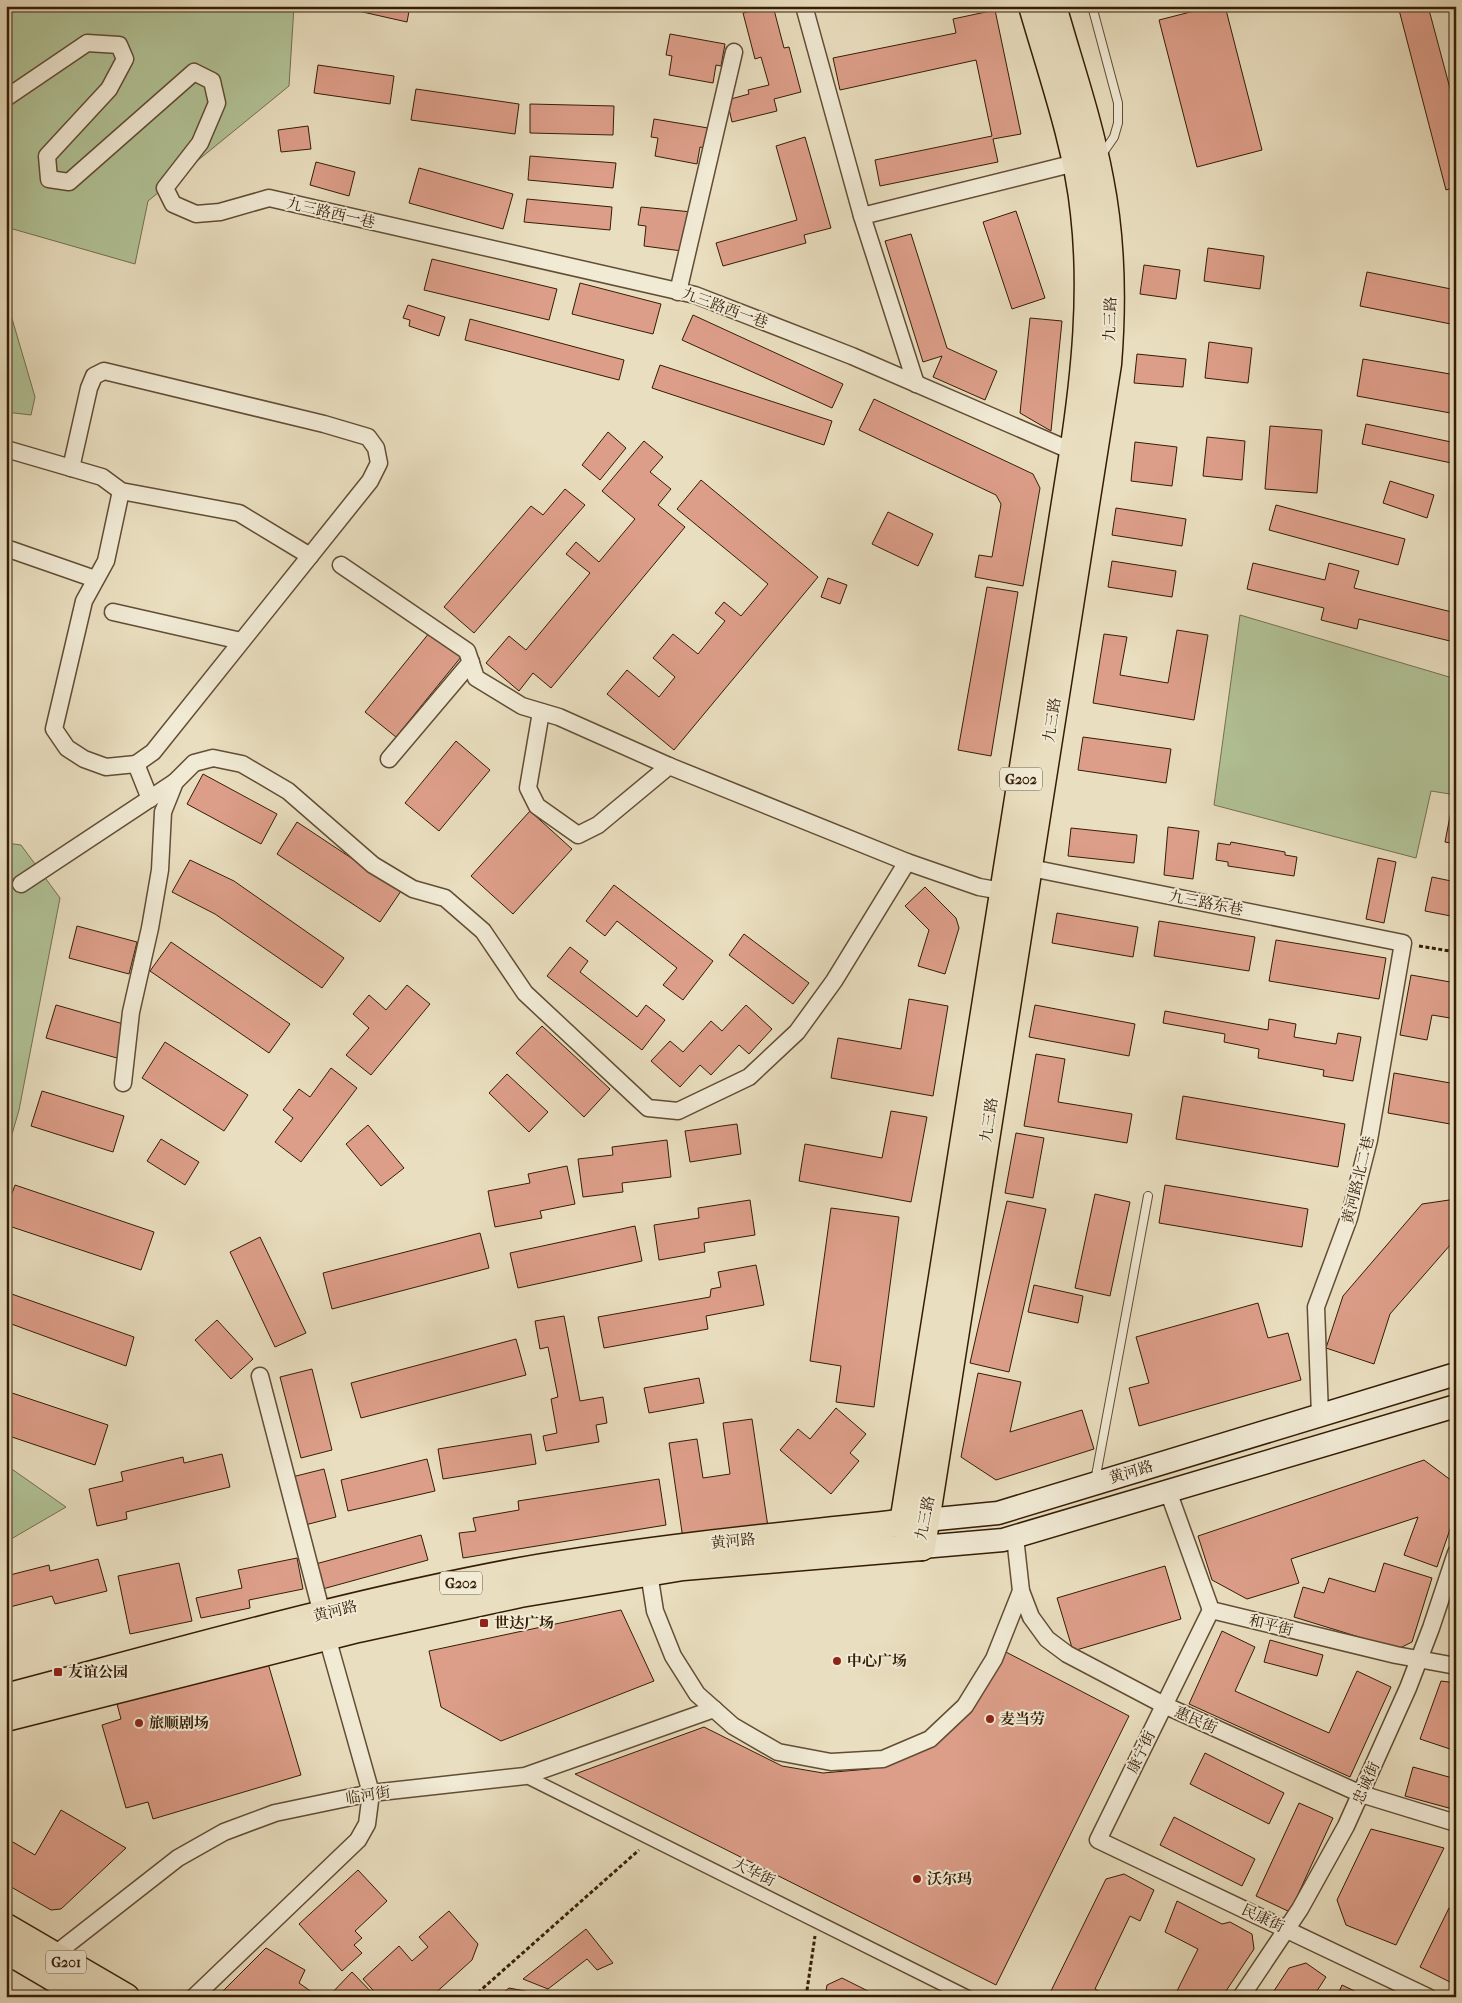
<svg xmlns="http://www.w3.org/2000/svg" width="1462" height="2003" viewBox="0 0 1462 2003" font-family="'IM FELL French Canon','Noto Serif SC',serif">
<rect width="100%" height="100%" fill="#e9debf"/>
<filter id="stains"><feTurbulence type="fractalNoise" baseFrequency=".004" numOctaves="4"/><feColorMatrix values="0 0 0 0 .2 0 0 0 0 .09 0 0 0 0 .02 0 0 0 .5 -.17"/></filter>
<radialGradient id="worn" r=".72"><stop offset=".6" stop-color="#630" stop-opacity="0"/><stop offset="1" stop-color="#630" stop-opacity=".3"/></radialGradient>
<g fill="#b1c296" stroke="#73704e">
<path d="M6,6H294L289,86L148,201L135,264L6,227Z"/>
<path d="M6,298L35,397L31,415L6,412Z"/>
<path d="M1240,615L1456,679V795L1431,791L1416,858L1214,805Z"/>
<path d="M6,843L21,845L60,898L19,1110L6,1155Z"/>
<path d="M6,1465L66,1507L6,1542Z"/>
</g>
<g fill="#dd9e89" stroke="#351d05">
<path d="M336,6H410L407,22Z"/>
<path d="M773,6L784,48L789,47L801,92L774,99L777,111L732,122L727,100L749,94L748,90L769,85L761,57L755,59L743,13Z"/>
<path d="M1214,6H1225L1262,150L1197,167L1159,20Z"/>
<path d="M1398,6H1428L1456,111V187L1446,190Z"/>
<path d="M995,10L1021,134L993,139L998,162L880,186L875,160L992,136L976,60L840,90L833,58L956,33L953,19Z"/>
<path d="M670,34L725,44L721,66L716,65L713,83L669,75L672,56L666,55Z"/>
<path d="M318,65L394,76L390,104L314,93Z"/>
<path d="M416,89L519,104L515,134L411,120Z"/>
<path d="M530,104L614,106L613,135L530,133Z"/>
<path d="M654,119L708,128L705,148L700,147L697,164L655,156L658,138L651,137Z"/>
<path d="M308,126L311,149L281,152L278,130Z"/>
<path d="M805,137L831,228L804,235L806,243L723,266L716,243L797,220L776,146Z"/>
<path d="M530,156L616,163L613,188L528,180Z"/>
<path d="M316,162L355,172L349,196L310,185Z"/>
<path d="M419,168L513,194L503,229L409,203Z"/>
<path d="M527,199L612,207L610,230L524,222Z"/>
<path d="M641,207L692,212L682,251L644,246L646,226L638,225Z"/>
<path d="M1016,211L1045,298L1012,309L983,222Z"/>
<path d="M911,234L947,348L997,371L985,400L933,377L942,356L923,362L885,241Z"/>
<path d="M1208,248L1264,256L1260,289L1204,281Z"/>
<path d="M432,259L557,289L549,320L424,290Z"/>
<path d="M1144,265L1180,270L1176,299L1140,294Z"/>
<path d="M1367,272L1456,290V325L1360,306Z"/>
<path d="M580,283L661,304L653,334L572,314Z"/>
<path d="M408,305L445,317L439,336L409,326L410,320L403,318Z"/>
<path d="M693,315L843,384L832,408L682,340Z"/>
<path d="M1030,318L1062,321L1051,431L1020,413Z"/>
<path d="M470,319L624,360L619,380L465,340Z"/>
<path d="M1209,342L1252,348L1248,383L1205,378Z"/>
<path d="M1137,354L1186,359L1183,387L1134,383Z"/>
<path d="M1363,359L1456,375V414L1357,396Z"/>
<path d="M660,365L832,421L824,445L652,388Z"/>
<path d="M874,399L1033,474L1040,488L1023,586L975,577L979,555L992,557L1001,504L996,495L859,430Z"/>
<path d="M1366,424L1456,443V464L1362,444Z"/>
<path d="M1270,426L1322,430L1317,493L1265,489Z"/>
<path d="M608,432L626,448L600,480L582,465Z"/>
<path d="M1207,437L1245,441L1242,480L1203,476Z"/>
<path d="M644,441L663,457L650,472L671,489L658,505L685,527L551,688L533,673L519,691L486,663L509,636L526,650L590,573L566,554L576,542L599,562L635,519L602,491Z"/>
<path d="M1135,442L1177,447L1172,486L1131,481Z"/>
<path d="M701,480L818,577L674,750L607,694L627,670L659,697L675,677L653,658L673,634L698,654L725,621L715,613L724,602L741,616L768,584L677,509Z"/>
<path d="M1390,481L1434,495L1427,518L1383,503Z"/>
<path d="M565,489L585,505L474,633L444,607L531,506L543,515Z"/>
<path d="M1276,505L1405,539L1398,565L1269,530Z"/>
<path d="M1116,508L1186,519L1182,546L1112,535Z"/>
<path d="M888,512L933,534L918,566L872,544Z"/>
<path d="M1112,561L1176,571L1172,597L1108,587Z"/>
<path d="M1253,563L1325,580L1329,563L1359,571L1354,588L1456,613L1450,641L1359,619L1357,629L1321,620L1324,608L1247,589Z"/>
<path d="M828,578L847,585L840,604L821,597Z"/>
<path d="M987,587L1018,592L991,756L958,750Z"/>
<path d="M1177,630L1208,635L1194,720L1093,703L1104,634L1127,637L1120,675L1168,683Z"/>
<path d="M430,632L461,657L396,737L365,712Z"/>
<path d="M1083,737L1171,749L1166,783L1078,770Z"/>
<path d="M456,741L490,770L439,831L405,803Z"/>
<path d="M203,774L277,814L261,844L187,804Z"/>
<path d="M1452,806H1456V844L1445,842Z"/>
<path d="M530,811L572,849L513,914L471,876Z"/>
<path d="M297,822L401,891L380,922L277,854Z"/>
<path d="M1168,827L1199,831L1193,879L1164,875Z"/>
<path d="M1071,828L1137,835L1134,863L1068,856Z"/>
<path d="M1231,842L1285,852V855L1297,857L1294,876L1228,866V862L1216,860L1218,843L1230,845Z"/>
<path d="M1378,858L1396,862L1384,923L1366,919Z"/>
<path d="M190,860L234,881L344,958L322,988L215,914L172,892Z"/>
<path d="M1432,877L1456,882V917L1425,911Z"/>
<path d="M614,885L713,961L683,1000L663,985L677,968L617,921L605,936L586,921Z"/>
<path d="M925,887L956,918L959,928L945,974L918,966L929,930L905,906Z"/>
<path d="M1057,913L1138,927L1133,957L1052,943Z"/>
<path d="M1159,921L1255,937L1249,971L1154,956Z"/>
<path d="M77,926L137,942L129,974L69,958Z"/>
<path d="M744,934L809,983L793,1004L729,955Z"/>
<path d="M1276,940L1386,958L1379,999L1269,981Z"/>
<path d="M171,942L290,1024L269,1053L150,971Z"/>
<path d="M570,947L588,961L580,972L637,1017L646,1005L665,1020L642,1050L547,976Z"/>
<path d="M1411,975L1456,983V1019L1432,1015L1427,1040L1400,1035Z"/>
<path d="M407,985L430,1004L371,1075L346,1055L369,1028L353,1014L369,995L386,1010Z"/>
<path d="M909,999L948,1006L933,1096L831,1078L838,1038L901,1049Z"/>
<path d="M56,1005L127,1025L117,1058L46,1038Z"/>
<path d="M746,1005L772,1029L749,1054L739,1045L711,1075L700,1065L680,1087L651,1061L670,1041L683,1052L711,1021L722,1031Z"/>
<path d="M1035,1005L1135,1024L1129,1056L1029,1037Z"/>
<path d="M1165,1011L1268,1030L1269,1019L1296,1024L1294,1037L1336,1044L1338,1033L1361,1037L1353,1081L1323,1076L1324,1070L1258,1058L1259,1049L1224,1042L1225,1034L1163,1023Z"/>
<path d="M542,1026L610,1089L584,1117L516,1053Z"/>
<path d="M165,1042L248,1095L224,1131L142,1078Z"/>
<path d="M1036,1054L1065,1059L1058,1102L1132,1114L1127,1143L1024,1126Z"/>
<path d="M331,1068L357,1088L301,1162L275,1142L293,1118L283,1110L299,1089L310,1097Z"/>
<path d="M1394,1073L1456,1084V1125L1388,1113Z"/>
<path d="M507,1074L548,1112L529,1132L489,1093Z"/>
<path d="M42,1091L124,1116L113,1152L31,1126Z"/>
<path d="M1183,1096L1345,1124L1338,1167L1176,1139Z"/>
<path d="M891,1111L927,1117L911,1202L799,1181L805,1144L882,1158Z"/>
<path d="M737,1124L741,1154L690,1162L685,1131Z"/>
<path d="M368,1125L404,1168L381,1186L346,1144Z"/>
<path d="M1016,1133L1044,1138L1033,1198L1005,1193Z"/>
<path d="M161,1139L199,1162L185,1185L147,1161Z"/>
<path d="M667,1140L671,1177L622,1183L623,1192L583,1197L578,1159L613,1155L612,1147Z"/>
<path d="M567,1166L575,1204L540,1211L542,1218L495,1227L488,1191L530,1183L528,1174Z"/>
<path d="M15,1185L154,1232L141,1270L6,1225V1210Z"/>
<path d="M1165,1185L1308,1209L1302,1247L1159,1223Z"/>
<path d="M1095,1194L1130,1202L1110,1296L1075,1288Z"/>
<path d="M1456,1199V1243L1451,1244L1390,1314L1374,1364L1326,1348L1343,1296L1422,1204Z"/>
<path d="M750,1200L755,1235L704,1243L705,1252L659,1260L654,1225L699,1218L698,1208Z"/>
<path d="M1007,1201L1046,1209L1009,1372L970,1363Z"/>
<path d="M831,1208L899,1217L874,1407L836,1402L841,1366L810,1361Z"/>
<path d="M635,1226L642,1261L518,1288L510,1253Z"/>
<path d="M480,1233L489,1268L332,1309L323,1273Z"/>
<path d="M260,1237L306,1333L275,1347L230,1252Z"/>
<path d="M756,1265L764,1305L706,1316L708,1329L604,1348L598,1317L710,1297L711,1289L721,1287L718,1272Z"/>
<path d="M1034,1285L1083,1296L1078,1323L1028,1312Z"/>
<path d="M6,1292L134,1337L126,1366L6,1322Z"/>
<path d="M1258,1303L1268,1338L1288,1333L1301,1380L1139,1426L1129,1388L1149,1383L1136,1337Z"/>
<path d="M564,1316L580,1401L603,1397L607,1423L596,1425L599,1442L546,1451L543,1436L557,1433L551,1399L558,1397L548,1347L540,1349L535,1321Z"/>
<path d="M217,1320L253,1359L231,1379L195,1340Z"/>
<path d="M516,1339L526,1375L361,1418L351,1383Z"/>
<path d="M312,1369L332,1450L301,1458L280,1377Z"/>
<path d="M978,1373L1021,1382L1010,1432L1082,1410L1094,1449L996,1480L961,1457Z"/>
<path d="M699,1378L704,1403L649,1413L644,1388Z"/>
<path d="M6,1391L108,1425L95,1465L6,1435Z"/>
<path d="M836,1408L866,1434L850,1453L859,1461L831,1494L780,1450L798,1429L810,1439Z"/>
<path d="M752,1419L768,1527L683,1539L669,1443L697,1439L703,1478L730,1474L723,1423Z"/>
<path d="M531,1434L536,1464L443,1479L438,1449Z"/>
<path d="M222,1454L230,1487L126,1512L127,1519L97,1526L89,1489L123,1481L121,1472L183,1457L184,1463Z"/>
<path d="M427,1459L435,1491L348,1511L341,1480Z"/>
<path d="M1424,1460L1456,1484V1512L1437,1567L1404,1555L1418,1517L1291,1559L1299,1583L1247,1599L1212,1580L1198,1536Z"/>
<path d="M324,1469L336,1517L305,1525L292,1477Z"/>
<path d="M659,1479L666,1525L463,1558L459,1533L476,1531L473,1518L519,1510L518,1501Z"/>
<path d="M421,1535L428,1560L319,1590L312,1565Z"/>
<path d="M297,1558L303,1589L249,1600L250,1608L201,1618L196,1598L242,1588L238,1570Z"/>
<path d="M98,1559L107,1591L55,1604L52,1596L6,1608V1576L49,1565L50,1571Z"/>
<path d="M179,1563L192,1621L130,1634L118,1576Z"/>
<path d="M1384,1563L1432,1578L1412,1642L1398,1649L1294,1617L1303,1587L1324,1593L1329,1578L1375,1592Z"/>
<path d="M1165,1566L1181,1619L1073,1651L1057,1598Z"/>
<path d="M621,1610L654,1681L501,1741L441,1707L429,1651Z"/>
<path d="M1456,1626V1650L1452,1644Z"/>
<path d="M1222,1631L1255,1647L1235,1691L1329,1733L1357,1671L1391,1687L1350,1777L1189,1704Z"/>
<path d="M1270,1640L1323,1655L1317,1676L1264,1662Z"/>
<path d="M1004,1651L1129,1716L996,1985L575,1774L704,1727L782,1766L823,1773L869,1769L906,1757L975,1703Z"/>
<path d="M267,1660L301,1775L153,1819L148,1802L126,1808L102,1725L121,1719L117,1704Z"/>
<path d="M1441,1681L1456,1683V1751L1420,1739Z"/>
<path d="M1205,1753L1284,1793L1269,1824L1190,1784Z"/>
<path d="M1413,1767L1456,1779V1810L1405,1796Z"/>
<path d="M1299,1803L1333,1818L1290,1912L1256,1896Z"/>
<path d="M61,1810L126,1848L61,1909L51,1910L6,1884V1838L35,1855Z"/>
<path d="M1174,1817L1255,1859L1242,1886L1160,1845Z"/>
<path d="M1371,1829L1444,1848L1396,1945L1346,1925L1337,1900Z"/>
<path d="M358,1870L387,1901L355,1931L362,1938L354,1945L362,1953L342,1971L299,1924Z"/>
<path d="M1124,1874L1154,1890L1140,1921L1130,1916L1095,1989L1110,1997H1048L1106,1879Z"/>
<path d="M1177,1901L1222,1924L1230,1922L1252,1934L1254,1949L1222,1997H1174L1198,1949L1165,1932Z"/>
<path d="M1449,1908L1456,1911V1985L1420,1967Z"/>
<path d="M449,1911L478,1944L472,1960L431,1997H379L363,1979L399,1946L412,1961L428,1947L419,1937Z"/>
<path d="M586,1929L613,1963L597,1970L587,1959L548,1989L523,1979Z"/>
<path d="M266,1948L305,1970L299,1983L319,1997H221L219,1995Z"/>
<path d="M1306,1963L1326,1977L1313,1997H1270L1289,1968Z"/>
<path d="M352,1972L376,1997H328Z"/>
<path d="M842,1978L880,1997H825L827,1985Z"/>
<path d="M1342,1985L1367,1997H1337Z"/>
<path d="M509,1988L552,1996V1997H498Z"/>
</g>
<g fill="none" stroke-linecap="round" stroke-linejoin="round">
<g stroke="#624d34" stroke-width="10">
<g id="service">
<path d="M1092,6L1118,103V123L1114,137L1105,150L1101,153"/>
<path d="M1095,1481L1148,1196"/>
</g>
</g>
<g stroke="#624d34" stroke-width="15">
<path id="pedestrian" d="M525,1776L968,1997"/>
</g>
<g stroke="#624d34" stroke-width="19">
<g id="minor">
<path d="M804,6L862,216L916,384"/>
<path d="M6,98L87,43L119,45L125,59L109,89L47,156L49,179L69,182L194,72L212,81L217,103L200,143L165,188L173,204L196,214L220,212L269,198L695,295L852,356L1081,455"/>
<path d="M862,216L1075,163"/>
<path d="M678,292L734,52"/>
<path d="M6,449L102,477L121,491L239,513L310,556"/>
<path d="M71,468L89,388L94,376L104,371L324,424L368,437L376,448L379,463L370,481L153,752L136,764L106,767L84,759L67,748L54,729L84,601L106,561L121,491"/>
<path d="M6,548L95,579"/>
<path d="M341,565L467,651L476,678L522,706L559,717L669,766L907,862"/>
<path d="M113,612L241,641"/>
<path d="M541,712L528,788L537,806L578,835L598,825L669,766"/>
<path d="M389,759L471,662"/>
<path d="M136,764L150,799"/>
<path d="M1021,866L1403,943L1369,1140L1349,1218L1316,1307L1320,1415"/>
<path d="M21,884L175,782"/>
<path d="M123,1083L131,1012L150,928L160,870L163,812L175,782L194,763L213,758L242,764L288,791L373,865L413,889L445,898L483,931L525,993L648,1108L678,1111L749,1077L797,1032L834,981L907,862L979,887L1013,893"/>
<path d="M260,1376L322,1614"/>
<path d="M1168,1491L1211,1610L1396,1655L1456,1666"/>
<path d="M1015,1537L1021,1591L1031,1617L1047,1639L1067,1654L1164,1705L1361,1794L1456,1823"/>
<path d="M649,1573L655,1611L673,1656L697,1694L733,1726L778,1752L831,1762L883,1759L930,1739L965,1706L994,1659L1021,1591"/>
<path d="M1211,1610L1098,1840L1428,1997"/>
<path d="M54,1955L178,1858L224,1832L275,1813L371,1793L525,1776L714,1709"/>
<path d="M194,1997L358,1840L367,1824L371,1793L327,1637"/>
<path d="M1241,1997L1300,1909L1346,1826L1408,1688L1431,1628L1456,1553"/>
</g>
</g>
<g stroke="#351d05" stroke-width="25">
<g id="secondary">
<path d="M926,1520L998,1513L1456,1374"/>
<path d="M922,1547L1003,1540L1456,1406"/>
</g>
</g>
<g stroke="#351d05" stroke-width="29">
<g id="trunk">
<path d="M922,1547L903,1523L1073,452C1085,373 1093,292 1084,213C1077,145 1051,72 1032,6"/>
<path d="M922,1547L1108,364C1113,302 1112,240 1100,179C1089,120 1069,63 1053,6"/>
<path d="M6,1697C177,1652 347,1603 520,1571C653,1548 787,1535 920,1521"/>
<path d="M6,1718L358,1629L520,1594L683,1567L922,1547"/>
<path d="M6,1927L126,1997"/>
<path d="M6,1950L86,1997"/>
</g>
</g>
<g stroke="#351d05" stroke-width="3" stroke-dasharray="4 2.5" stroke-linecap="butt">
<path d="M1419,946L1456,952"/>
<path d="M473,1997L639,1850"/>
<path d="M806,1997L815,1936"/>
</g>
<use href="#service" stroke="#f1ead5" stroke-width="8"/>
<use href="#pedestrian" stroke="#f1ead5" stroke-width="12"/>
<use href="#minor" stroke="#f1ead5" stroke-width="16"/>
<use href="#secondary" stroke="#f1ead5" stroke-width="22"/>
<use href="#trunk" stroke="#e9debf" stroke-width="26"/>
</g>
<g fill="#8f2418" stroke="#f1ead5" stroke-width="2">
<rect x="479" y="1618" width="10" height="10" rx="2.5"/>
<circle cx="837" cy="1661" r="5"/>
<rect x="53" y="1667" width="10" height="10" rx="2.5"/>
<circle cx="990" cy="1719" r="5"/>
<circle cx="139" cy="1723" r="5"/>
<circle cx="917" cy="1879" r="5"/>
</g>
<g text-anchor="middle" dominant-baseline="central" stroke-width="4" stroke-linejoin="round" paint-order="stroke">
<g fill="#f1ead5" stroke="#6d5a43" stroke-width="1">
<rect x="1000" y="767.5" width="42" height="23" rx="4"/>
<rect x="440" y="1571.5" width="42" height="23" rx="4"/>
<rect x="46" y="1950.5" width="40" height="23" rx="4"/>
</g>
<g font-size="14" font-weight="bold" fill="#351d05">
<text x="1021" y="779">G202</text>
<text x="461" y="1583">G202</text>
<text x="66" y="1962">G201</text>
</g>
<g font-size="15" fill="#351d05" stroke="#f1ead5">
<text transform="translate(331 213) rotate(13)">九三路西一巷</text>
<text transform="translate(725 308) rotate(20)">九三路西一巷</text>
<text transform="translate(1110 319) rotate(-88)">九三路</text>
<text transform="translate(1052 720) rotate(-81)">九三路</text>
<text transform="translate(1206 903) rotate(11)">九三路东巷</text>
<text transform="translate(989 1120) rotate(-81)">九三路</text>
<text transform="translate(1358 1180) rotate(-76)">黄河路北二巷</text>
<text transform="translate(1131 1472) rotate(-17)">黄河路</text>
<text transform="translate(925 1518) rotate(-79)">九三路</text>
<text transform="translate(733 1541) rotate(-6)">黄河路</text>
<text transform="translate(335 1611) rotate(-14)">黄河路</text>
<text transform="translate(1271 1625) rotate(14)">和平街</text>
<text transform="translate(1196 1720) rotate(24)">惠民街</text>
<text transform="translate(1141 1752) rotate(-64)">康宁街</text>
<text transform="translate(1366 1783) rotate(-66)">忠诚街</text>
<text transform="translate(368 1795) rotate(-9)">临河街</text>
<text transform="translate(754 1872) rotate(26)">大华街</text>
<text transform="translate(1263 1918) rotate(25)">民康街</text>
</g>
<g font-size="15" font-weight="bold" fill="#351d05" stroke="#f1ead5" text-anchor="start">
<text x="494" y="1623">世达广场</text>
<text x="847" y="1661">中心广场</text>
<text x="68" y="1672">友谊公园</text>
<text x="1000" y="1719">麦当劳</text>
<text x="149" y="1723">旅顺剧场</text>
<text x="927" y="1879">沃尔玛</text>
</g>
</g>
<rect width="1462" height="2003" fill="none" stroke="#e9debf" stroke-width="25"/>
<rect x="8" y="8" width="1447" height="1988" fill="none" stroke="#351d05" stroke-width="2.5"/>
<rect x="12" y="12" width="1437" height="1978" fill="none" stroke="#351d05"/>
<rect width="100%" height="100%" filter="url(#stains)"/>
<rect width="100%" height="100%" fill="url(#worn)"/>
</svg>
